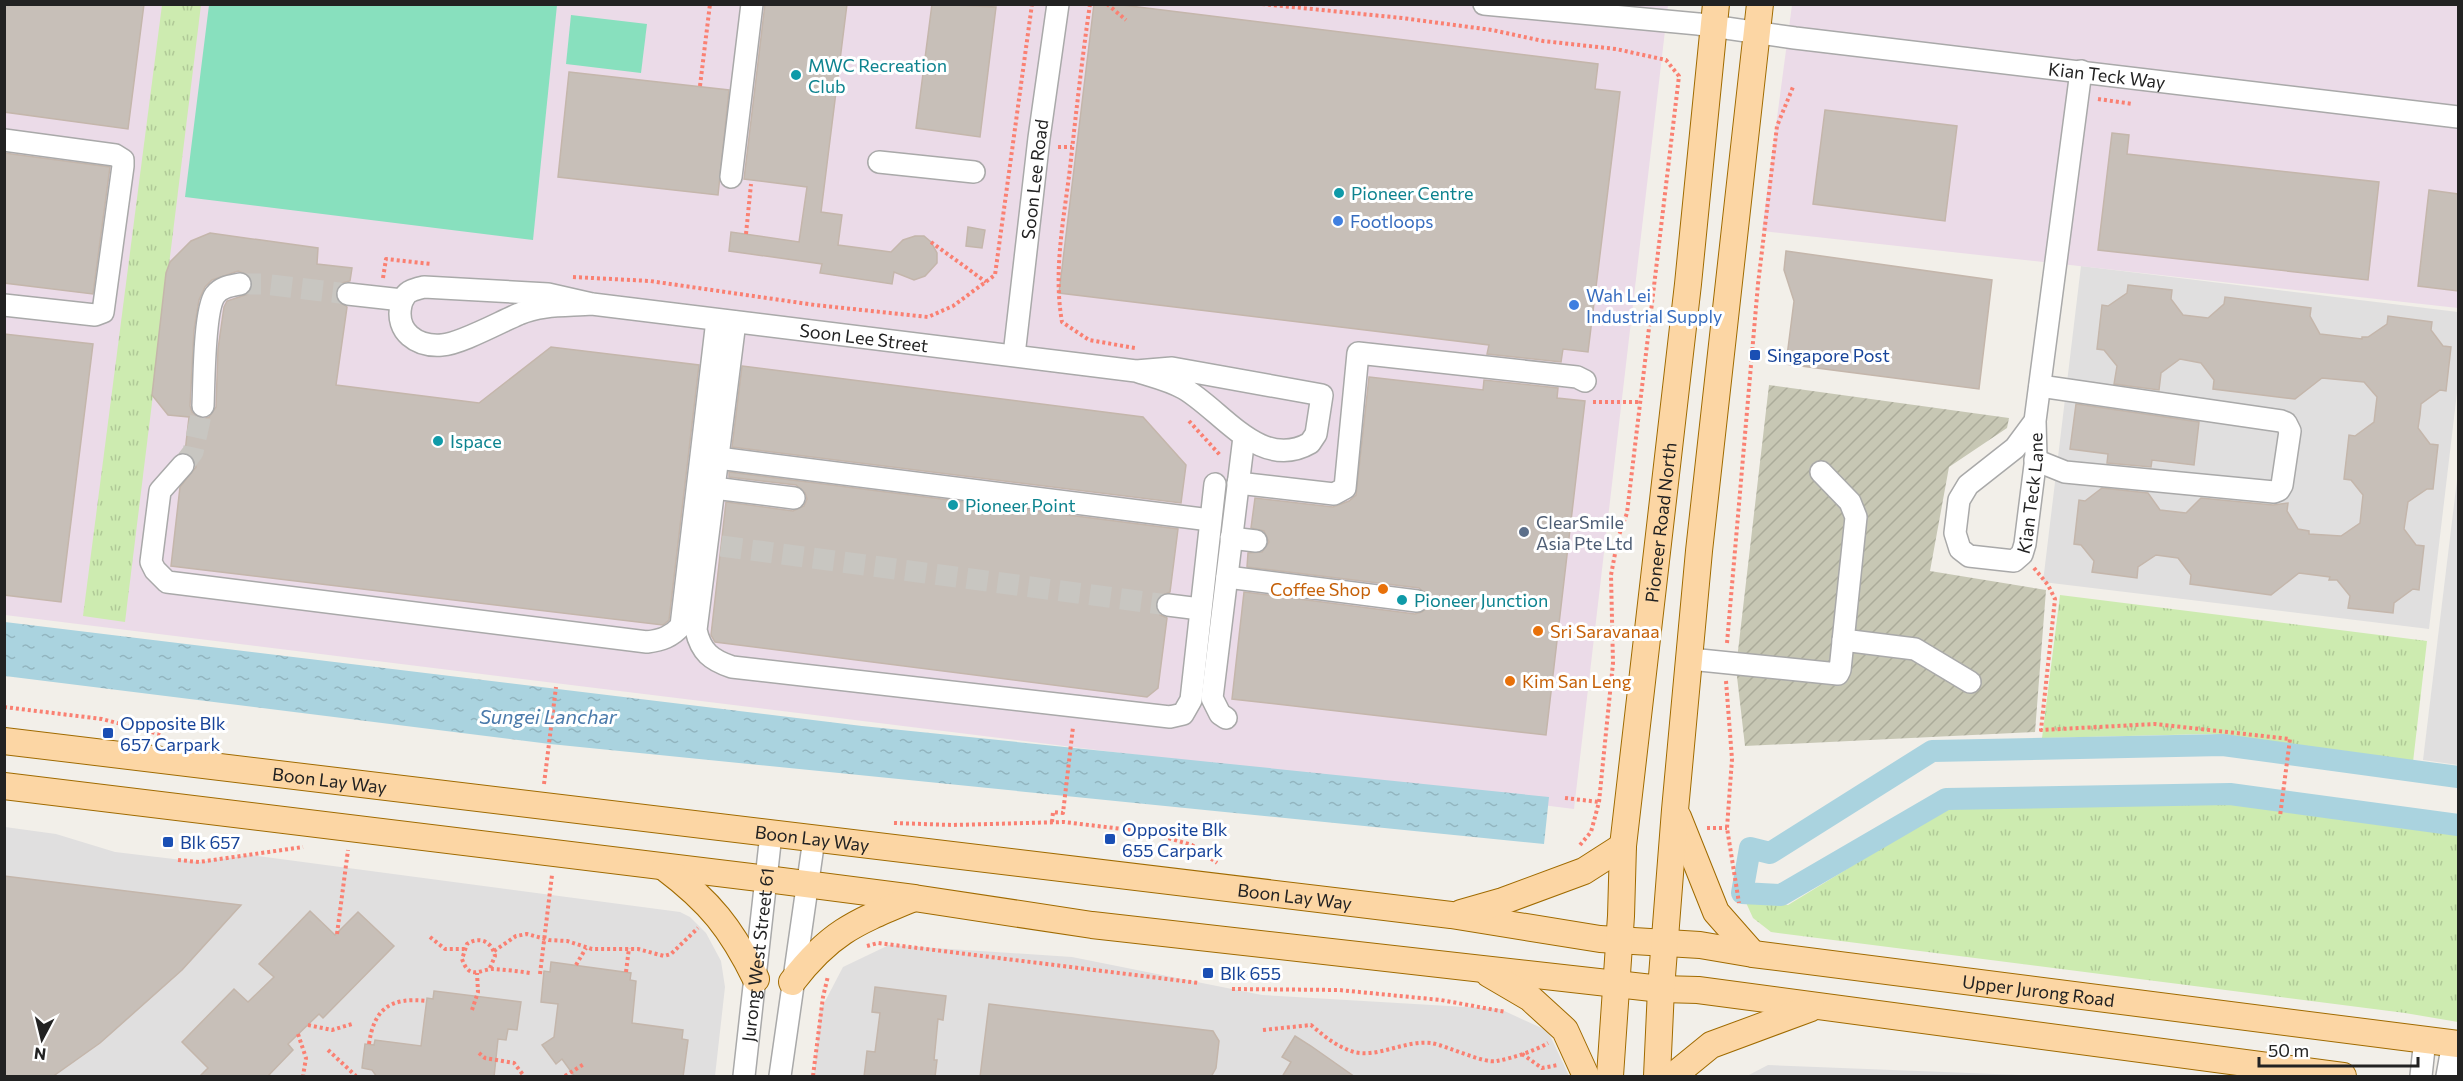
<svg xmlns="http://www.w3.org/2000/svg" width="2463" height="1081" viewBox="0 0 2463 1081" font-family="Commissioner,sans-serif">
<defs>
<pattern id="construction-furrows" width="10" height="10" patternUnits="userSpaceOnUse" patternTransform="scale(1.5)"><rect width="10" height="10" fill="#c7c7b4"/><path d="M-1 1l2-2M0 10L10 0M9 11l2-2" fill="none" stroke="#abab9a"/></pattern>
<pattern id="grass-tufts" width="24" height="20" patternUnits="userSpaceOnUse" patternTransform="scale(1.5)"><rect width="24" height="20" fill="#cdebb0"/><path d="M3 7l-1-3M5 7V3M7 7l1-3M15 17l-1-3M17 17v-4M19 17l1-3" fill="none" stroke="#b0c997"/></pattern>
<pattern id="water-ripples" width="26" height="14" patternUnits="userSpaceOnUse" patternTransform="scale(1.5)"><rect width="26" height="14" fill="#aad3df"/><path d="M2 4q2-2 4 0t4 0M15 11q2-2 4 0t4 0" fill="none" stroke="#92b5bf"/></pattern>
</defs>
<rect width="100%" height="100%" fill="#f2efe9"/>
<g fill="#e0dfdf">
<path d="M2081,266L2458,312V384L2429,629L2043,582Z"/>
<path d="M2458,472V765L2423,760Z"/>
<path d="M5,827L56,834L115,852L199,862L251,855L680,912L690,917L706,933L721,961L725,987L715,1076H5Z"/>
<path d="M889,945L1072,957L1262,995L1500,1009L1548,1031L1569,1076H814L820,1011L843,967Z"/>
<path d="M1768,1065L2020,1075L2031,1076H1747Z"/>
</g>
<g fill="#ebdbe8">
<path d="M5,5H1668L1574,809L5,615Z"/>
<path d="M1792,5H2458V308L1762,231Z"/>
</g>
<path fill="url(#construction-furrows)" d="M1769,385L2009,418L2007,428L1949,467L1930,571L2046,590L2035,732L1745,746L1736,668Z"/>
<g fill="url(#grass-tufts)">
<path d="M162,5H201L125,622L83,616Z"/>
<path d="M2060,595L2427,641L2413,762L2211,734L2042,738Z"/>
<path d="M2237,802L2458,833V1022L2405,1013L1771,932L1753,918L1743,896L1788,905L1947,808Z"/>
</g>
<g fill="#88e0be">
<path d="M209,5H557L533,240L185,197Z"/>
<path d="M571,15L647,24L641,73L566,64Z"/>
</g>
<path fill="url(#water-ripples)" d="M5,622L862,726L1549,797L1544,844L550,744L5,676Z"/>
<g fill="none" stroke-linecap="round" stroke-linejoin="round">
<path stroke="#aad3df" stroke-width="22" d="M2458,777L2223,745L1932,751L1770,853L1750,848L1742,893L1781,895L1946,799L2230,794L2458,825"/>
</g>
<g fill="#c7bfb8" stroke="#c4b6ab" stroke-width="1.5" fill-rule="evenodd">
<path d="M4,4H144L128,129L4,112Z"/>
<path d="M765,4H847L821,212L842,215L838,245L891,252L903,240L915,236H924L931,242L937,253V263L925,276L914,280L894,272L892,284L820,273L822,264L729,251L731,232L799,242L807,187L744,179Z"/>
<path d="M932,4L996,7L980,137L916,128Z"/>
<path d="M1094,4H1114L1598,64L1595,89L1620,92L1588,352L1563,349L1561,362L1487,354L1489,345L1059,293Z"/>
<path d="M569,72L729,90L718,195L558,177Z"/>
<path d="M1825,110L1957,126L1945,221L1813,204Z"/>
<path d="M2112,133L2129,135L2127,154L2379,182L2368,280L2098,250Z"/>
<path d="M4,153L110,167L93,294L4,283Z"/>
<path d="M2429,190L2458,194V291L2418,286Z"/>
<path d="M968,227L985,230L982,248L966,246Z"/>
<path d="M210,233L318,248L317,264L352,268L350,281L342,283L335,292L337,300L347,307L336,385L479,403L551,347L699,365L669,620L663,625L171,566L180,487L196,467L192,456L185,452L189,417L168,415L152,395L166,273L170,262L191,241ZM238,271L250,276L252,288L248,294L227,301L224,307L218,349L216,407L209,417L202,419L192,412L190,406L194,330L199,300L205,287L212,280Z"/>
<path d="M1786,251L1992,280L1979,389L1786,364L1794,301L1784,270Z"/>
<path d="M2128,285L2172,290L2171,299L2183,315L2208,318L2224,304L2225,297L2311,308L2310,316L2320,334L2362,339V337H2368L2387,324L2388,316L2432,322L2431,330L2443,346L2451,347L2446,391L2440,390L2421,404L2420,415L2418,428L2430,444L2438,445L2433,489H2427L2408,502L2404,529L2416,545L2424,546L2419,590L2413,589L2394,603L2393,613L2348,608L2350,596L2337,580H2329L2330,577L2299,573L2271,595L2190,584L2191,575L2178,558L2156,555L2138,567L2137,578L2092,572L2094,561L2081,545L2074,544L2079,500L2085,501L2102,488L2148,493L2160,510L2186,513L2201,498L2273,505L2288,503L2287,511L2298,529L2309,531V534L2341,536L2360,523L2363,495L2351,480L2344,479L2349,435L2355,436L2374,422L2377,397L2364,382L2322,378L2295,399L2213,389L2214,380L2201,363L2180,359L2161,373L2159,390L2114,384L2117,366L2104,350L2097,349L2102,305L2108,306L2127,293Z"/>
<path d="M4,334L93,344L61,602L4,595Z"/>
<path d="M742,366L1143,417L1186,465L1181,503L732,447Z"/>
<path d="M1369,377L1483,390L1484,380L1558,388L1557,398L1585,401L1546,735L1232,699L1244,592L1415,614L1422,612L1427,608L1428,596L1419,588L1247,567L1248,553L1262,552L1269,542L1264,531L1251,528L1255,498L1333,507L1349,501L1356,495Z"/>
<path d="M2076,404L2199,422L2194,465L2152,460L2151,467L2107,463L2108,454L2070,449Z"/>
<path d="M729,472L1178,529L1170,592L1158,597L1155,604L1160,615L1167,618L1158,688L1147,697L715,642L711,635L726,502L793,511L804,506L807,499L805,493L796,485L729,477Z"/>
<path d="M4,876L241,905L182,970L100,1043L52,1077H4Z"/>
<path d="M310,911L335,935L358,912L394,946L323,1018L319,1014L288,1044L293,1050L267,1077H199L208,1068L182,1042L234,989L248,1002L274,977L259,964Z"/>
<path d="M551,962L631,973L630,980L636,981L632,1023L683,1030L682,1039L688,1040L683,1077H575L562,1059L556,1064L542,1045L554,1037L558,1004L541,1002L544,971L550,972Z"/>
<path d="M875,987L946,996L943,1020L938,1019L934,1060H937L935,1077H864L867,1051L875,1052L880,1013L872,1012Z"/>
<path d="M434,991L521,1002L517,1030L508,1029L506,1040L498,1039L494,1077H377L372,1070L362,1068L365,1044L374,1045L375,1040L421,1046L427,998L433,999Z"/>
<path d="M989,1004L1213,1031L1219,1041L1216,1068L1211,1077H980Z"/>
<path d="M1295,1036L1311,1046L1355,1077H1282L1291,1062L1282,1057Z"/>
</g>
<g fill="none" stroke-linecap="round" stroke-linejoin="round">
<g stroke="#c8c6c1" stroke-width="21" stroke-dasharray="21 10" stroke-linecap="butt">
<path d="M240,284H264L348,294"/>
<path d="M183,465L193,452L203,406"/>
<path d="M721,546L1168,605"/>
</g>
<g stroke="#a9a9a9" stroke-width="24">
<g id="minor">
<path id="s1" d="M1484,4L1698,24L1795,38L2458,117"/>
<path d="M4,140L115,155L123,160V166L103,312L95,315L4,305"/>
<path d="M879,162L974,172"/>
<path d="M731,177L752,4"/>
<path d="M348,294L402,300"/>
<path id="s2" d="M592,304C568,306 541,304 519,314C500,322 460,344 442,345C417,347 395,332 401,305C402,300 406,293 411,291C415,289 420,288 424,287L548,294L592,304L1136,371L1172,368L1322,395L1316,434L1310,443C1260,472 1221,409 1183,388C1169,380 1151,376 1136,371"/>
<path d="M735,322L696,630C701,652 711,660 732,667L1170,717L1183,714L1191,700L1215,484"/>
<path id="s3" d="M1014,355L1039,138L1058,4"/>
<path d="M203,406C204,384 204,310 215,295C221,287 230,286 240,284"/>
<path id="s4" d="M2035,421L2015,448L1968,485L1959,500L1955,533L1960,549L1969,556L2014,561L2022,554L2025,544L2036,457L2035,421L2081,71"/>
<path d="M718,458L1210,520"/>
<path d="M2035,460L2065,472L2274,492L2279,490L2282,485L2290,431L2286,423L2281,421L2040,386"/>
<path d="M183,465L160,491L151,562L155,570L167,582L647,642C662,640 671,637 681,626L717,320"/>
<path d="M1238,483L1334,494L1345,488L1358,353L1577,377L1585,381"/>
<path d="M714,488L794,498"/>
<path d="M1231,538L1256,541"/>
<path d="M1227,577L1417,601"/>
<path d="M1168,605L1200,609"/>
<path d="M1843,640L1915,649L1970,682"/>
<path d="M1690,659L1838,674L1840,670L1856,517L1850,502L1821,472"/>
<path d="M1226,718L1220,714L1212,698L1244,437"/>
<path id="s5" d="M744,1076L771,834"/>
<path d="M780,1076L814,839"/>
<path d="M2421,1076L2425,1039"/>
<path d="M2447,1076L2453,1043"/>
</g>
</g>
<g stroke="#a06b00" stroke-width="28">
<g id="major">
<path id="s6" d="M4,741L1451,915L1600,939L1700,945L1753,954L2458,1044"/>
<path d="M4,786L751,877L914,898L1092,925L1661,989L1698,990L2343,1076"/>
<path d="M1678,817L1716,912L1753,954"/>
<path d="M665,868C710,902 731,928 756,979"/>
<path d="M1461,913L1503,901L1584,871L1623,846"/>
<path d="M1489,974L1530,998L1565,1030L1586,1076"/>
<path d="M792,982C831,931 857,922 914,898"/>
<path id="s7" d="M1610,1076L1621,916L1623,846L1688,284L1716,4"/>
<path d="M1657,1076L1661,989L1675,810L1699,551L1760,4"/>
<path d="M1673,1076L1711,1045L1811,1008"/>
</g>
</g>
<g stroke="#fa8072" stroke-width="4" stroke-dasharray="3 3" stroke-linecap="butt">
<path d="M1090,4C1082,59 1076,113 1070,168C1064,218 1053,271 1062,322L1089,340L1135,348"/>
<path d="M1107,4L1126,20"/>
<path d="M1262,4L1402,18L1492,30L1543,41L1616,49L1666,60L1679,76L1627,513L1618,538L1611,575L1613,663L1599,802L1591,832L1580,845"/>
<path d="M700,86L710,4"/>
<path d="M2098,99L2133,104"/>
<path d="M1058,147H1072"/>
<path d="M746,234L751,184"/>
<path d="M931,242L986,282"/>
<path d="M573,277L650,281L815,305L928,317L953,306L995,275L1032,4"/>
<path d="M383,278L386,259L431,264"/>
<path d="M1593,402H1641"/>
<path d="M1189,421L1220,455"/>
<path d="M2034,568L2048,585L2055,599L2041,730L2155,724L2290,739L2280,816"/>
<path d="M1727,643L1758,284L1777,126L1793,87"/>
<path d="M1726,681L1732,759L1727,828L1739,903"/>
<path d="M4,707L102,719L163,735"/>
<path d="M544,784L556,687"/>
<path d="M1565,798L1599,802"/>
<path d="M1052,822L1053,812L1063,813L1073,727"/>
<path d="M894,823L952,825L1064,822L1147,832L1192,845L1217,863"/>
<path d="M1707,828H1727"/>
<path d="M178,860L199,862L303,847"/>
<path d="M337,934L348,850"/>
<path d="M430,937L445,949H464"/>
<path d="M867,946L878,943L1199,983"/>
<path d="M494,951L516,936L527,934L549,940L567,941L592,949H638L664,956L671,954L698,928"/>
<path d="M576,965L586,948"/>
<path d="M490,968L495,956C492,941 479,936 467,944L462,959C470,982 481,968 495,969C506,970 518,971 530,973"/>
<path d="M626,972L629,948"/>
<path d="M540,974L552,875"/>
<path d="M1232,989L1339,990L1441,1000L1506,1012"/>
<path d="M472,1010L478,992L477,973"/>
<path d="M308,1025L332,1030L352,1024"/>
<path d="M1263,1030L1311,1025C1324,1036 1337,1047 1354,1052C1378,1058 1405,1040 1431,1043C1448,1046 1484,1064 1497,1061C1513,1058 1534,1051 1548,1043"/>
<path d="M298,1034L306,1058L303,1076"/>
<path d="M369,1044C374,1008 391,997 427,1001"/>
<path d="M328,1050L356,1076"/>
<path d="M479,1053L485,1058L514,1063L524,1076"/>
<path d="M1522,1054L1542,1068L1558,1065"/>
<path d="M565,1076L584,1064"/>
<path d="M813,1076L823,997L828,976"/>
</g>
<use href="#minor" stroke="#fff" stroke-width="21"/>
<use href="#major" stroke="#fcd6a4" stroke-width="26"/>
</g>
<g fill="#0f9aa8" stroke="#fff" stroke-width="2">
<circle cx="796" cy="75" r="6"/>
<circle cx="1339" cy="193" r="6"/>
<circle cx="438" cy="441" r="6"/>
<circle cx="953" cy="505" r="6"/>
<circle cx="1402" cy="600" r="6"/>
</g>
<g fill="#3f7fe0" stroke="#fff" stroke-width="2">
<circle cx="1338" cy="221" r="6"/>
<circle cx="1574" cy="305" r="6"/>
</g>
<g fill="#1a4fb4" stroke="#fff" stroke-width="2">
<rect x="1749" y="349" width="12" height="12" rx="3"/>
<rect x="102" y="727" width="12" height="12" rx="3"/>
<rect x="1104" y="833" width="12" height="12" rx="3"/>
<rect x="162" y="836" width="12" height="12" rx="3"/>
<rect x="1202" y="967" width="12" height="12" rx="3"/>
</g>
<circle fill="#5c6f8a" stroke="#fff" stroke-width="2" cx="1524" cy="532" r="6"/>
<g fill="#e8710a" stroke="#fff" stroke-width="2">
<circle cx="1383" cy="589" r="6"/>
<circle cx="1538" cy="631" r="6"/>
<circle cx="1510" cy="681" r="6"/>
</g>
<g text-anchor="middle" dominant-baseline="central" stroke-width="6" stroke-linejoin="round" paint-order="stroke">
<g font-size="18" fill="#0d838f" stroke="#fff" text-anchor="start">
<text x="808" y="65">MWC Recreation<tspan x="808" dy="21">Club</tspan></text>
<text x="1351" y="193">Pioneer Centre</text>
<text x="450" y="441">Ispace</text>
<text x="965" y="505">Pioneer Point</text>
<text x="1414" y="600">Pioneer Junction</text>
</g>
<g font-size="18" fill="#222" stroke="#fff">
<text stroke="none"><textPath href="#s1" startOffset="627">Kian Teck Way</textPath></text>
<text stroke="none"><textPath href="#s3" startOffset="177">Soon Lee Road</textPath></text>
<text stroke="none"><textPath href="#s2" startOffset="700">Soon Lee Street</textPath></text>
<text stroke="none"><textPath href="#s4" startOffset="290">Kian Teck Lane</textPath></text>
<text stroke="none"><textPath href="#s7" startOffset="556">Pioneer Road North</textPath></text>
<text stroke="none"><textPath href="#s6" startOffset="328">Boon Lay Way</textPath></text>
<text stroke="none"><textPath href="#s6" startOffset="814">Boon Lay Way</textPath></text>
<text stroke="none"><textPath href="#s6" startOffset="1300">Boon Lay Way</textPath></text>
<text stroke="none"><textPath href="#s5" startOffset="122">Jurong West Street 61</textPath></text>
<text stroke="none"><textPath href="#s6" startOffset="2050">Upper Jurong Road</textPath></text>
</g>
<g font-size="18" fill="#366cbe" stroke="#fff" text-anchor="start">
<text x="1350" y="221">Footloops</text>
<text x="1586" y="295">Wah Lei<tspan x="1586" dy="21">Industrial Supply</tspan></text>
</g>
<g font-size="18" fill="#164399" stroke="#fff" text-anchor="start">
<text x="1767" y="355">Singapore Post</text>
<text x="120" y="723">Opposite Blk<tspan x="120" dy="21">657 Carpark</tspan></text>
<text x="1122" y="829">Opposite Blk<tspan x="1122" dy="21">655 Carpark</tspan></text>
<text x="180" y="842">Blk 657</text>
<text x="1220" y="973">Blk 655</text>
</g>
<g font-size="18" fill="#4e5e75" stroke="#fff" text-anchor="start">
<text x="1536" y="522">ClearSmile<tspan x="1536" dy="21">Asia Pte Ltd</tspan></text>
</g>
<g font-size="18" fill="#c56008" stroke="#fff" text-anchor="start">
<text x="1371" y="589" text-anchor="end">Coffee Shop</text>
<text x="1550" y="631">Sri Saravanaa</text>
<text x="1522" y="681">Kim San Leng</text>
</g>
<g font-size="20" font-style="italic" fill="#4a7aab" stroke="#fff">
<text x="548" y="716">Sungei Lanchar</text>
</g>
</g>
<rect width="2463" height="1081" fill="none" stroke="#222222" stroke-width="12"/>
<g transform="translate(42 1039) rotate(187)" stroke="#ffffff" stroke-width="4.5" paint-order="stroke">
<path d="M0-4.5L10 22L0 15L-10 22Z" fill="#222222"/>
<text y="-9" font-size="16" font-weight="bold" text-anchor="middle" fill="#222222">N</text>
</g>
<path d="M2259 1057v9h159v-9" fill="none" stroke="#222222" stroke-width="3"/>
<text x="2268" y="1057" font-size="18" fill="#222222" stroke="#ffffff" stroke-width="4.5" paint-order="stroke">50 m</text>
</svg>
